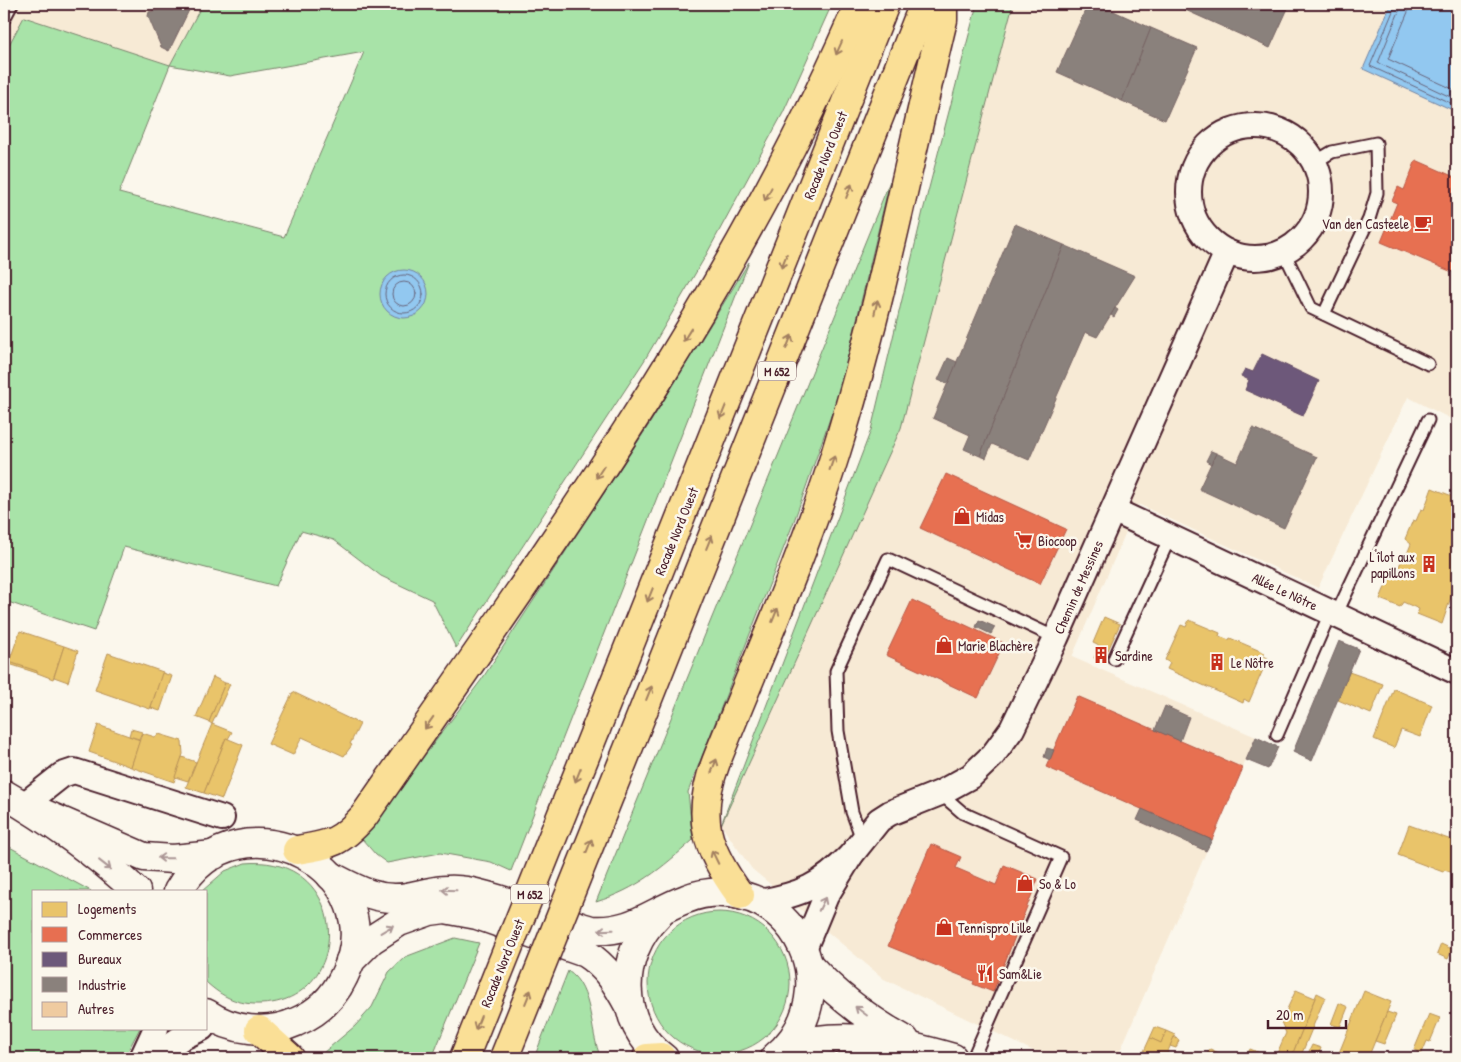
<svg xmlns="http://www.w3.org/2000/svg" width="1461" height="1062" viewBox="0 0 1461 1062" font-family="'Patrick Hand',sans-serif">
<rect width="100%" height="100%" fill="#fbf7ec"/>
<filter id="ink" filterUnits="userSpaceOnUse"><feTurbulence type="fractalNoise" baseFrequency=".02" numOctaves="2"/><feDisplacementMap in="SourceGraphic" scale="10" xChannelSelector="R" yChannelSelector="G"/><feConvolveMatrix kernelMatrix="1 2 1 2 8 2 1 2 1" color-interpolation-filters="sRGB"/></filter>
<g filter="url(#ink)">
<g fill="#f7ead5">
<path d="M4,4H205L202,5L170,65L24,17L4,54Z"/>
<path d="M1013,4H1457V422L1408,397L1318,588L1138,504L1072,657L1256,737L1117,1058H1048L884,979L752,869L721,825L901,428Z"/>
<path d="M870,1048L901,1058H831Z"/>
</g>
<g fill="#a8e3a8" stroke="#79816a" fill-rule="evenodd">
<path d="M205,4H832L783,113L705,257L644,361L456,648L432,600L381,576L334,540L301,531L276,586L124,547L94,631L5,601L4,605V54L24,17L170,65L202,5ZM364,52L284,237L119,193L170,65L230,76Z"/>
<path d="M977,4H1013L901,428L721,825L871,430L923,211Z"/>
<path d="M890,181L840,390L793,524L688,792L693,840C661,869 637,889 596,902Z"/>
<path d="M749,262L511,871L491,862L440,853L387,863L376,855L362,839L482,679L648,426Z"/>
<path d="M4,844L91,891H34V1028H140L124,1058H4Z"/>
<path d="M245,863C352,853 355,1001 261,1004C239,1005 222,997 206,982V891H202L225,871Z"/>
<circle cx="719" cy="983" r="71"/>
<path d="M455,938L479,943L432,1058H317L355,1026L372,1007L389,972L405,957Z"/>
<path d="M568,971C594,988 589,1032 601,1058H534Z"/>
</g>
<g fill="#92c8f0" stroke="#7584a1">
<path d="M1391,4H1457V112L1363,69Z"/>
<circle cx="404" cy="294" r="24"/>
</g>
<g fill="#e9c46a" stroke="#b99257">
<path d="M1432,488L1457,498V579L1442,624L1417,614L1419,609L1403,602L1400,607L1380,599L1391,573L1395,575L1405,553L1407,554L1411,544L1405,539L1413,520L1416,521L1421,509L1424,510Z"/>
<path d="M1104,617L1120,624L1108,650L1093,643Z"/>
<path d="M1189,620L1220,633L1219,636L1229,640L1230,638L1265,653L1263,656L1268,658L1249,702L1244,699L1243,703L1167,669L1170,663L1165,660L1181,625L1186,627Z"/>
<path d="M20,631L64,646L53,679L9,662Z"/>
<path d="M64,646L78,651L68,682L54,677Z"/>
<path d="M1099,647L1108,652L1104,662L1094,658Z"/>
<path d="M108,653L163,672L150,709L95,690Z"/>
<path d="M9,662L37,671V673L9,664Z"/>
<path d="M1349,672L1383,684L1371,714L1338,700Z"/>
<path d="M162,673L172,676L160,711L151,708Z"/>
<path d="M213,677L225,683L209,722L196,717Z"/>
<path d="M225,683L230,684L212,724L209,722Z"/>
<path d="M1394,689L1432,705L1420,737L1401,730L1394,748L1374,739Z"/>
<path d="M293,692L360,724L350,744L352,745L344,756L302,737L293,755L268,744Z"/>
<path d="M212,724L232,732L228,739L226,738L204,793L186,787Z"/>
<path d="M98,725L140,740L131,767L89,752Z"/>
<path d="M131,729L142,732L139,739L129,736Z"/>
<path d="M142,733L155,737L159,734L182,741L183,754L174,782L131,767Z"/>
<path d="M226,738L243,745L222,799L204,793Z"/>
<path d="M182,757L196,762L188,781L175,777Z"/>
<path d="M1457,796V811L1452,809Z"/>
<path d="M1409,825L1457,842V874L1444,870L1443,872L1398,855Z"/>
<path d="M1441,944L1452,949L1448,959L1437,954Z"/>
<path d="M1296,990L1315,998L1291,1058H1275L1286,1033L1281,1022Z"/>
<path d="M1364,991L1391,1002L1368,1058H1337Z"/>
<path d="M1317,993L1325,997L1300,1058H1291Z"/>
<path d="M1339,1003L1348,1007L1340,1027L1331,1024Z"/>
<path d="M1387,1012L1396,1015L1384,1044L1375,1041Z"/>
<path d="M1429,1014L1440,1018L1430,1042L1427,1041L1422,1053L1414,1050Z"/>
<path d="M1155,1027L1166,1031L1161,1043L1150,1038Z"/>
<path d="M1166,1031L1175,1035L1165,1058H1141L1150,1038L1161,1043Z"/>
<path d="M1174,1037L1179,1040L1176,1048L1170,1046Z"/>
<path d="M1312,1045L1321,1048L1317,1058H1306Z"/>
<path d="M1457,1046V1058H1452Z"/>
<path d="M1210,1049L1221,1054L1219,1058H1205Z"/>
<path d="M1250,1049L1273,1058H1246Z"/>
</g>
<g fill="#e76f51" stroke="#b85746">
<path d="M1416,160L1457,178V274L1381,242L1397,203L1392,201L1398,187L1404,190Z"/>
<path d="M946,474L1066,529L1040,584L920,528Z"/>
<path d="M912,600L1004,643L978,698L886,655Z"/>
<path d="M1077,696L1243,768L1212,840L1046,767Z"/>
<path d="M931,844L961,857L956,868L996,885L1004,865L1038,879L993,992L973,984L974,981L888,946Z"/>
</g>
<path fill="#6d597a" stroke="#624862" d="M1262,354L1319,381L1303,416L1245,390L1249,380L1241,376L1245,369L1253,372Z"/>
<g fill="#8a817c" stroke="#776464">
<path d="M180,4H192L169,51L161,47L148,16L149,12Z"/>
<path d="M1088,4H1098L1151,28L1122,101L1057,72Z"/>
<path d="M1172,4H1290L1270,48Z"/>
<path d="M1151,28L1197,48L1165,120L1122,101Z"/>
<path d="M1015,224L1064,245L980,456L964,449L970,435L933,418Z"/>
<path d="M1064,245L1135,276L1097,337L1085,332L1029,460L992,444L986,458L980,456Z"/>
<path d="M1115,308L1118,310L1114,317L1111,315Z"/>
<path d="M948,358L957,362L948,384L938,380Z"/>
<path d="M1253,428L1317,457L1284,528L1199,489L1216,453L1237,463Z"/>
<path d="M1211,451L1216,453L1211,464L1206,461Z"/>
<path d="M979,620L995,627L991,634L976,627Z"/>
<path d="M1339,641L1359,649L1312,761L1293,752Z"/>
<path d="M1165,706L1189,717L1180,741L1155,730Z"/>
<path d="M1256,737L1278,747L1268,769L1246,760Z"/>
<path d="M1047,748L1054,750L1050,760L1044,757Z"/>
<path d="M1142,809L1212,840L1206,851L1137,820Z"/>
</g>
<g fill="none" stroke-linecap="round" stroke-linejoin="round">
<g stroke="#67637a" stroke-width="1">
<path d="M1396,4L1370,66L1457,106"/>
<path d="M1402,4L1378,63L1457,100"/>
<path d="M1409,4L1408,12L1388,59L1457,91"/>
<circle cx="404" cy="294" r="19"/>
<circle cx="404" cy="294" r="12"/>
</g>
</g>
<path fill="#efcba0" stroke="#4a1f2b" d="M4,234L7,241L4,248Z"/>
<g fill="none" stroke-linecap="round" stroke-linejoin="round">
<g stroke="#4a1f2b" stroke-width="15">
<g id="lane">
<path d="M4,19L12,4"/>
<path d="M1315,162L1332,152L1376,143L1377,193L1369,219L1324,314"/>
<path d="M1284,252L1311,308L1428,364"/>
<path d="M1336,615L1428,420"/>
<path d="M1114,659L1170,537"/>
<path d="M1277,735L1330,613"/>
<path d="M940,793L963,813L1061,857L973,1058"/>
<path d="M862,839L852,812L838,731L836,671L888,559L1056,638"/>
</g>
</g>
<g stroke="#4a1f2b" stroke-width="28">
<g id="street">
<circle cx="1255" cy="192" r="66"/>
<path d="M1113,510L1457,672"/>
<path d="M24,805L62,775L74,771L222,818"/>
<path d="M851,855L879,820L890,813L940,793L971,776L993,755L1012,729L1056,638L1227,252"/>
<path d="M759,902C801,895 821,886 851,855L826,896L804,949"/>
<path d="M142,1058L156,1028"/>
<path d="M152,1058L181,1038L202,1028"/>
</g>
</g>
<g stroke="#4a1f2b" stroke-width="31">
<g id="secondary">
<path d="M4,794C48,819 99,856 136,891"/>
<path d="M24,805L144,857L173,859L214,855"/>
<path d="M331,876C356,889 378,902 407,897C428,893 445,887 467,891C507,899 551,918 591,930C632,933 651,912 686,899C721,885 763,895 787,923C803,941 812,966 810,990C808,1018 795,1041 774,1058"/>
<path d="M178,891C240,785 397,873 344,976C334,997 318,1013 296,1022C267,1035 232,1031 206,1013"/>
<path d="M658,915C617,955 616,1023 664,1058"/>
<path d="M350,961L371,940L399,922L430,911L445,909L477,915L585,953C607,967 617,984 629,1006"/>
<path d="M809,965C836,995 869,1020 905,1040"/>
<path d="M786,1047C843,1029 898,1042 953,1058"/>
</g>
</g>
<g stroke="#4a1f2b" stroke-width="31">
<g id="highway">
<path d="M596,729L885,4"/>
<path d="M632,739L924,4"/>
<path d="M297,850C332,844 340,843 364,816C545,555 733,297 859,4"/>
<path d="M740,895C706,849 695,817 716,762C757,659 803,558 836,452C880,310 908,164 943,20V4"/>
<path d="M259,1030L290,1058"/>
<path d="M647,1058L661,1057"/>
</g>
</g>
<use href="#lane" stroke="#fbf7ec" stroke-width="11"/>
<use href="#street" stroke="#fbf7ec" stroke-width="24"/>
<use href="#secondary" stroke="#fbf7ec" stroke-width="28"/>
<use href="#highway" stroke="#fadf96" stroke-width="28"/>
<g stroke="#4a1f2b" stroke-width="31" stroke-linecap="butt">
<g id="highway-bridge">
<path d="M464,1058L596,729"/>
<path d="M504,1058L632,739"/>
</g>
</g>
<use href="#highway-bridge" stroke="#fadf96" stroke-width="28"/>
</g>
<defs><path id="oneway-shaft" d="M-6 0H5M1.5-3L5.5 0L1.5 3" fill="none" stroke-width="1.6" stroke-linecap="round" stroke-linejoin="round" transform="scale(1.25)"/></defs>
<g stroke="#a27f60">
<use href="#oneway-shaft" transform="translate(839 48) rotate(114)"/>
<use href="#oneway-shaft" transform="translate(849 191) rotate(-68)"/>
<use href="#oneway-shaft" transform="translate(768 194) rotate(118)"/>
<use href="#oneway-shaft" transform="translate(784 261) rotate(112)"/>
<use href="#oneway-shaft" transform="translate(876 307) rotate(-77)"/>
<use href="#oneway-shaft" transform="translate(687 335) rotate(122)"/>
<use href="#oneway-shaft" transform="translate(789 342) rotate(-68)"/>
<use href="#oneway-shaft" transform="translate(723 412) rotate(112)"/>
<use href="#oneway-shaft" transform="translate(832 463) rotate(-71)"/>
<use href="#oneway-shaft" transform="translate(600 472) rotate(123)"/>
<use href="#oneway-shaft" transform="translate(709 542) rotate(-68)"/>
<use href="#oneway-shaft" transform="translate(650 595) rotate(112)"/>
<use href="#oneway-shaft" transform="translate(775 615) rotate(-68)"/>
<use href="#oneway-shaft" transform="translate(649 693) rotate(-68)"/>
<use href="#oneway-shaft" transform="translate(429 723) rotate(125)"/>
<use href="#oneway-shaft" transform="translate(714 766) rotate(-69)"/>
<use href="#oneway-shaft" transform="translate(578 775) rotate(112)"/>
<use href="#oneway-shaft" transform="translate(589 846) rotate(-68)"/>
<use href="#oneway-shaft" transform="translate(715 857) rotate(-116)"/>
<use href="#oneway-shaft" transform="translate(528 997) rotate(-68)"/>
<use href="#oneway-shaft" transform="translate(478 1023) rotate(112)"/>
</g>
<g stroke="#ab9695">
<use href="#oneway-shaft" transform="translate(165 858) rotate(-179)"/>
<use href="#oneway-shaft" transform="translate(105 865) rotate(38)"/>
<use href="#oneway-shaft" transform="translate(449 890) rotate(-178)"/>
<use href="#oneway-shaft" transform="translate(822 904) rotate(-64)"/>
<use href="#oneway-shaft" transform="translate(387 929) rotate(-31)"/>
<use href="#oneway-shaft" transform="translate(606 930) rotate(178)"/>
<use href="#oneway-shaft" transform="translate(861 1011) rotate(-143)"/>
</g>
</g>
<defs>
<g id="cafe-bare" transform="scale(1.35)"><path d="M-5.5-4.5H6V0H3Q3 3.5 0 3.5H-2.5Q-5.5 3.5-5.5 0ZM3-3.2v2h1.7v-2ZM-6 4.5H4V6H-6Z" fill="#c8321e" stroke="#fbf7ec" stroke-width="2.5" paint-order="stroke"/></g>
<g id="shop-bare" transform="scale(1.35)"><path d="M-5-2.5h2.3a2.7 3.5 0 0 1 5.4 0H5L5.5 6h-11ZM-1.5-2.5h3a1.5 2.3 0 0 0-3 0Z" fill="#c8321e" stroke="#fbf7ec" stroke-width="2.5" paint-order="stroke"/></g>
<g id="supermarket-bare" transform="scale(1.35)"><path d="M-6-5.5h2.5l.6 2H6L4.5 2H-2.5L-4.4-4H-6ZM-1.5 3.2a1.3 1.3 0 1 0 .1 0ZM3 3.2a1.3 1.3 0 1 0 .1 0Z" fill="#c8321e" stroke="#fbf7ec" stroke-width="2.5" paint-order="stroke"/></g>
<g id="building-bare" transform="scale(1.35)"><path d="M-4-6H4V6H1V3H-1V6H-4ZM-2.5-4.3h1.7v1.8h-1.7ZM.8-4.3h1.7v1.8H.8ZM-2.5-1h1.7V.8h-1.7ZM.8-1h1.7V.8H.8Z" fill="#c8321e" stroke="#fbf7ec" stroke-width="2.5" paint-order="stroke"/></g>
<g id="restaurant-bare" transform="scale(1.35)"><path d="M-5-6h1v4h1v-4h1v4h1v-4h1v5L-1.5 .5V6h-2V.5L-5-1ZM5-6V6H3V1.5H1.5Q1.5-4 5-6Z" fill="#c8321e" stroke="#fbf7ec" stroke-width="2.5" paint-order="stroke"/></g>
</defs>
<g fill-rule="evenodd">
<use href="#cafe-bare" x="1423" y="223"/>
<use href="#shop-bare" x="962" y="516"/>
<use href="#supermarket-bare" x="1024" y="540"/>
<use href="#building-bare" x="1429" y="564"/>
<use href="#shop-bare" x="944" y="645"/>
<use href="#building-bare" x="1101" y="655"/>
<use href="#building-bare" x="1217" y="662"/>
<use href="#shop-bare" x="1025" y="883"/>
<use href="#shop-bare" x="944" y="927"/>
<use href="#restaurant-bare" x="985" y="973"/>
</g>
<g text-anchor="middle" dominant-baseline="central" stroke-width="5" stroke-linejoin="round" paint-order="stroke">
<g fill="#fbf7ec" stroke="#7f6065" stroke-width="1">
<rect x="758" y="361.5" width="38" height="19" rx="4"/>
<rect x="511" y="884.5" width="38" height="19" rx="4"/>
</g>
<g font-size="12" font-weight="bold" fill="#4a1f2b">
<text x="777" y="371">M 652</text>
<text x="530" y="894">M 652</text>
</g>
<g font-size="14" fill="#4a1f2b" stroke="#fbf7ec">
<text transform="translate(825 155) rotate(-68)">Rocade Nord Ouest</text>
<text transform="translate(676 531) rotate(-68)">Rocade Nord Ouest</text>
<text transform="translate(1078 587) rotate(-66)">Chemin de Messines</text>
<text transform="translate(1285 591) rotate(25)">Allée Le Nôtre</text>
<text transform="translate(502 963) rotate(-68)">Rocade Nord Ouest</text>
</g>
<g font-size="14" fill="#4a1f2b" stroke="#fbf7ec" text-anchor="start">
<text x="1409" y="223" text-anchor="end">Van den Casteele</text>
<text x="976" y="516">Midas</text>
<text x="1038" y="540">Biocoop</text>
<text x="1415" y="556" text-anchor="end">L'îlot aux<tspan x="1415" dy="16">papillons</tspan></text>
<text x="958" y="645">Marie Blachère</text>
<text x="1115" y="655">Sardine</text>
<text x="1231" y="662">Le Nôtre</text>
<text x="1039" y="883">So &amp; Lo</text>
<text x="958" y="927">Tennispro Lille</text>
<text x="999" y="973">Sam&amp;Lie</text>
</g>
</g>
<rect width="1461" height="1062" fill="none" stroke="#fbf7ec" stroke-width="20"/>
<rect x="10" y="10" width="1441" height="1042" fill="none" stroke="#4a1f2b" stroke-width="2" filter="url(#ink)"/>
<rect x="32" y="890" width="175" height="140" fill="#fbf7ec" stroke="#b4a19f"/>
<rect x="42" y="902" width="25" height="15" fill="#e9c46a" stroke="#b4a19f"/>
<text x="78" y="914" font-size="15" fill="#4a1f2b">Logements</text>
<rect x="42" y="927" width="25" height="15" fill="#e76f51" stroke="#b4a19f"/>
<text x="78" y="940" font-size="15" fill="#4a1f2b">Commerces</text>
<rect x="42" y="952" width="25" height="15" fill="#6d597a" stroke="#b4a19f"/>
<text x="78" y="964" font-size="15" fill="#4a1f2b">Bureaux</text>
<rect x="42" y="977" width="25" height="15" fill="#8a817c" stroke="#b4a19f"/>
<text x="78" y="990" font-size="15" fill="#4a1f2b">Industrie</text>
<rect x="42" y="1002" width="25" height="15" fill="#efcba0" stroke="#b4a19f"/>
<text x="78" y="1014" font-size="15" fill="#4a1f2b">Autres</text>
<path d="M1268 1020v8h78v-8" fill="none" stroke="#4a1f2b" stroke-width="2.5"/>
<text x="1276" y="1020" font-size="15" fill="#4a1f2b" stroke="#fbf7ec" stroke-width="4" paint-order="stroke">20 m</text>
</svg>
